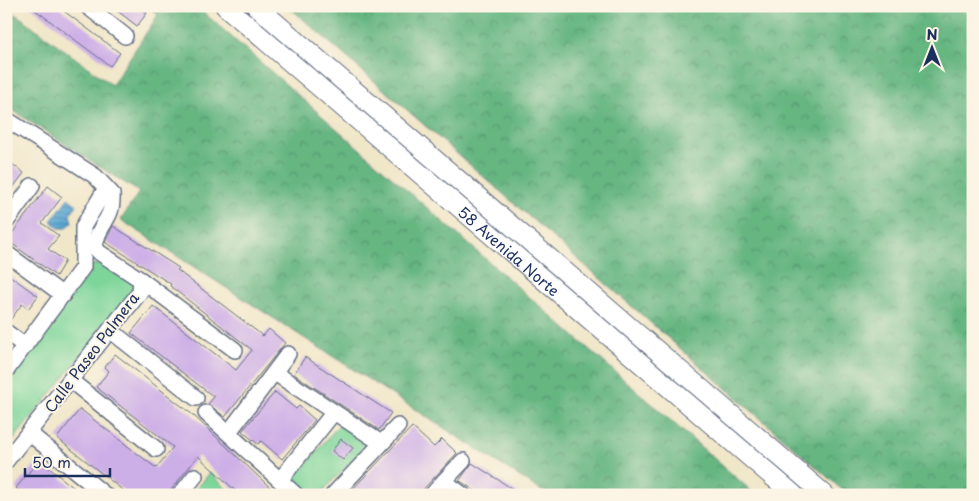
<svg xmlns="http://www.w3.org/2000/svg" width="979" height="501" viewBox="0 0 979 501" font-family="'Playpen Sans',sans-serif">
<defs>
<pattern id="forest-crowns" width="20" height="18" patternUnits="userSpaceOnUse" patternTransform="scale(1.25)"><rect width="20" height="18" fill="#66b682"/><path d="M2 6a3 3 0 1 1 6 0M12 15a3 3 0 1 1 6 0" fill="none" stroke="#53946e"/></pattern>
<pattern id="water-rules" width="6" height="5" patternUnits="userSpaceOnUse" patternTransform="scale(1.25)"><rect width="6" height="5" fill="#57a6d1"/><path d="M0 2.5h6" fill="none" stroke="#4788ad"/></pattern>
</defs>
<rect width="100%" height="100%" fill="#fcf5e5"/>
<filter id="ink" filterUnits="userSpaceOnUse"><feTurbulence type="fractalNoise" baseFrequency=".02" numOctaves="2"/><feDisplacementMap in="SourceGraphic" scale="10" xChannelSelector="R" yChannelSelector="G"/><feConvolveMatrix kernelMatrix="1 2 1 2 8 2 1 2 1" color-interpolation-filters="sRGB"/></filter>
<filter id="wash" filterUnits="userSpaceOnUse"><feTurbulence type="fractalNoise" baseFrequency=".0096" numOctaves="4" result="noise"/><feDisplacementMap in="SourceGraphic" scale="20" xChannelSelector="R" yChannelSelector="G"/><feGaussianBlur stdDeviation="1.12" result="paint"/><feColorMatrix in="noise" values="0 0 0 0 0 0 0 0 0 0 0 0 0 0 0 0 0 1.4 0 .05"/><feComposite in="paint" operator="in"/></filter>
<g filter="url(#wash)">
<rect width="100%" height="100%" fill="#f0e6c8"/>
<g fill="url(#forest-crowns)" stroke="#407270">
<path d="M147,6H196L756,495H548L121,220L139,192L6,106V7L112,85L158,15Z"/>
<path d="M288,6H973V495H848Z"/>
</g>
<g fill="#7dd59a" stroke="#4c827c">
<path d="M104,264L131,281L135,289L6,449V380L92,265Z"/>
<path d="M339,425L368,444L319,495H310L293,479Z"/>
<path d="M210,473L233,495H191Z"/>
</g>
<path fill="url(#water-rules)" stroke="#396a98" d="M68,198L77,205L70,214L72,223L66,228H59L51,221Z"/>
<g id="blocks">
<g fill="#cdafe7">
<path d="M30,6H57L120,53L110,66Z"/>
<path d="M111,6H138L147,13L137,26Z"/>
<path d="M12,164L24,173L6,197V172Z"/>
<path d="M48,186L62,197L42,223L59,236L48,249L65,261L56,276L7,240Z"/>
<path d="M113,226L179,268L177,270L263,336L269,329L285,343L225,417L208,404L214,397L131,333L153,306L236,370L252,350L170,286L171,284L105,242Z"/>
<path d="M6,273L38,296L28,309L22,304L8,323Z"/>
<path d="M115,354L193,415L278,495H240L198,456L167,495H129L57,438L80,409L156,468L173,447L96,387L109,371L105,367Z"/>
<path d="M305,357L391,413L379,430L294,374Z"/>
<path d="M275,392L296,409L299,406L315,420L282,459L261,441L258,444L242,431Z"/>
<path d="M412,427L434,447L442,439L457,453L418,495H347Z"/>
<path d="M341,439L353,448L343,460L332,451Z"/>
<path d="M39,460L83,495H24L16,488Z"/>
<path d="M472,463L522,495H481L462,482L459,481Z"/>
</g>
</g>
</g>
<g filter="url(#ink)">
<use href="#blocks" fill-opacity="0" stroke="#666f83" stroke-width="1"/>
<g fill="none" stroke-linecap="round" stroke-linejoin="round">
<g stroke="#666f83" stroke-width="18">
<g id="minor">
<path d="M87,6L125,36"/>
<path d="M6,119L95,176L112,194C114,221 97,223 95,248L100,253L141,280L140,292L6,461"/>
<path d="M6,222L32,186"/>
<path d="M6,253L63,295"/>
<path d="M141,280L235,350"/>
<path d="M110,330L196,398"/>
<path d="M6,332L25,346"/>
<path d="M6,371L83,267V227L106,188"/>
<path d="M275,373L381,443"/>
<path d="M70,380L156,449"/>
<path d="M206,413L296,495"/>
<path d="M229,432L288,354"/>
<path d="M29,433L105,495"/>
<path d="M280,480L334,412"/>
<path d="M444,481L463,461"/>
<path d="M180,495L195,476"/>
<path d="M333,495L398,426"/>
<path d="M432,495L444,481L463,495"/>
</g>
</g>
<g stroke="#666f83" stroke-width="21">
<g id="major">
<path id="s1" d="M225,6L794,495"/>
<path d="M256,6L825,495"/>
</g>
</g>
<use href="#minor" stroke="#fff" stroke-width="15"/>
<use href="#major" stroke="#fff" stroke-width="19"/>
</g>
</g>
<g text-anchor="middle" dominant-baseline="central" stroke-width="4" stroke-linejoin="round" paint-order="stroke">
<g font-size="15" fill="#1b2f5e" stroke="#fcf5e5">
<text stroke="none"><textPath href="#s1" startOffset="375">58 Avenida Norte</textPath></text>
<text transform="translate(91 352) rotate(-53)">Calle Paseo Palmera</text>
</g>
</g>
<rect width="979" height="501" fill="none" stroke="#fcf5e5" stroke-width="25"/>
<g transform="translate(932 48)" stroke="#fcf5e5" stroke-width="4" paint-order="stroke">
<path d="M0-4L9 19L0 12L-9 19Z" fill="#1b2f5e"/>
<text y="-8" font-size="14" font-weight="bold" text-anchor="middle" fill="#1b2f5e">N</text>
</g>
<path d="M25 468v8h85v-8" fill="none" stroke="#1b2f5e" stroke-width="2.5"/>
<text x="32" y="468" font-size="15" fill="#1b2f5e" stroke="#fcf5e5" stroke-width="4" paint-order="stroke">50 m</text>
</svg>
